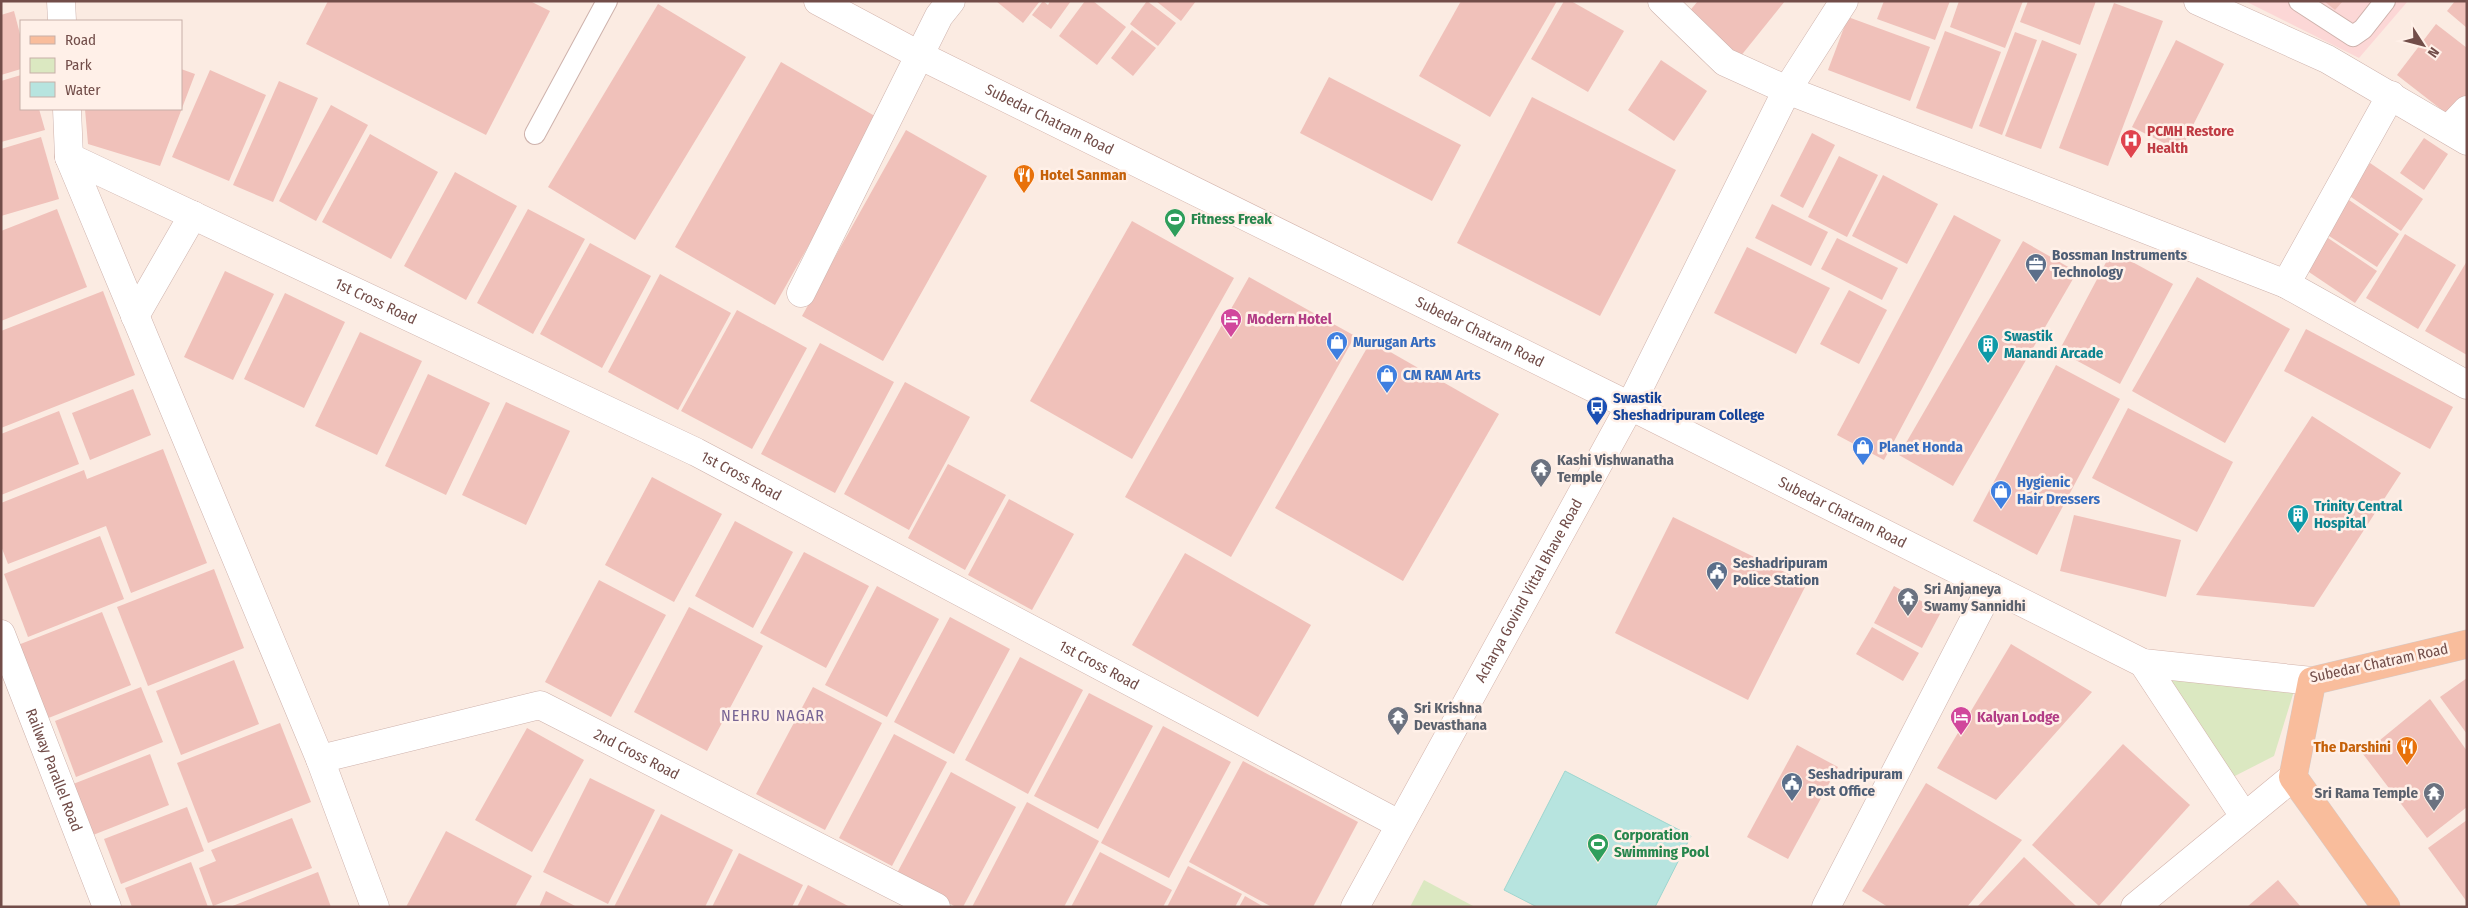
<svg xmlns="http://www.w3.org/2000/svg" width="2468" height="908" viewBox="0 0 2468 908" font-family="'Fira Sans Condensed',sans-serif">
<rect width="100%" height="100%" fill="#fbebe2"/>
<path fill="#fcd7d6" d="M2245,1H2408L2359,58Z"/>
<g fill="#dbe8c1">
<path d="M2163,676L2294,691L2274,756L2227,780Z"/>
<path d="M1424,880L1475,907H1410Z"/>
</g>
<path fill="#b7e4df" stroke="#9ed6cf" d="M1565,771L1691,836L1655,907H1537L1504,890Z"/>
<g fill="#f0c1ba">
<path d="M328,1H530L550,11L486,135L306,44Z"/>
<path d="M996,1H1040L1023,23Z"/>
<path d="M1043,1L1048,5L1050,1H1071L1051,29L1032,15Z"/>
<path d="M1085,1H1093L1126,27L1097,65L1059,36Z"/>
<path d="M1147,1L1176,23L1158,46L1130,24Z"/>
<path d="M1156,1H1196L1181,21Z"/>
<path d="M1461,1H1557L1490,117L1419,76Z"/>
<path d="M1564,1H1571L1624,31L1588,92L1531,59Z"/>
<path d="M1698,1H1785L1740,57L1687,14Z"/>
<path d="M1884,1H1950L1935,40L1877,19Z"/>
<path d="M1959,1H2023L2005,48L1950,27Z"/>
<path d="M2028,1H2096L2080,45L2020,22Z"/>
<path d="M2324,1H2343L2335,10Z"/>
<path d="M2455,1H2467V28L2447,11Z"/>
<path d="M2114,3L2163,21L2108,166L2059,148Z"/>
<path d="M658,4L746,57L635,240L548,187Z"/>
<path d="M14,11L21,38V69L1,75V15Z"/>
<path d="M1848,17L1930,47L1910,101L1828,70Z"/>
<path d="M2436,24L2467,48V96L2451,117L2397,75Z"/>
<path d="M1132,30L1156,48L1133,76L1111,58Z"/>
<path d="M1945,31L2001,52L1972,129L1916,108Z"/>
<path d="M2015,32L2037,40L2002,135L1979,126Z"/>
<path d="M2042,40L2077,54L2041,149L2005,136Z"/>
<path d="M2176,40L2224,64L2180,151L2132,127Z"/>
<path d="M1661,60L1707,91L1674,141L1628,110Z"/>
<path d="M781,62L880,119L775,305L675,247Z"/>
<path d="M181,69L195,74L160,166L88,144L85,109H181Z"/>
<path d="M210,70L266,95L229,181L172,157Z"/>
<path d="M21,75V109H39L45,130L1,142V81Z"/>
<path d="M1329,77L1461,145L1432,201L1300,133Z"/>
<path d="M279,81L318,98L273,202L233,185Z"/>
<path d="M1532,97L1676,170L1600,316L1457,243Z"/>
<path d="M331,105L368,125L316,221L279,201Z"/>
<path d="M906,130L987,176L883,361L802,316Z"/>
<path d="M1812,133L1835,145L1803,208L1780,196Z"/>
<path d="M370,134L438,172L391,259L322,222Z"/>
<path d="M41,137L59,199L1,216V149Z"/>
<path d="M2424,138L2448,154L2424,190L2400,173Z"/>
<path d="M1839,156L1878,175L1847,237L1808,217Z"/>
<path d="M2370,163L2423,199L2401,231L2348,195Z"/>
<path d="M455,172L517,206L466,300L404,266Z"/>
<path d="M1883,175L1938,204L1907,264L1852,236Z"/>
<path d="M2349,200L2399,234L2377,267L2326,234Z"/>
<path d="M1772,204L1828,232L1811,266L1755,238Z"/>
<path d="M57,209L87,287L1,321V231Z"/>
<path d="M528,209L585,239L533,334L477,303Z"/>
<path d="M1954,215L2001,240L1884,460L1837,435Z"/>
<path d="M1132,221L1234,278L1132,459L1030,401Z"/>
<path d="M2405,234L2456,265L2418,329L2366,298Z"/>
<path d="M1837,238L1898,268L1882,300L1821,269Z"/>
<path d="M2328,238L2377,271L2355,303L2306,270Z"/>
<path d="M2023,241L2077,272L1953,486L1899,455Z"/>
<path d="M590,243L651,276L602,368L540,334Z"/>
<path d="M1747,247L1830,288L1796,354L1714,313Z"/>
<path d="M2112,251L2173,284L2120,384L2059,351Z"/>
<path d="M2467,261V355L2425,331Z"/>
<path d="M225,271L274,294L233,380L184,357Z"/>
<path d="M660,274L731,313L678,410L608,372Z"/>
<path d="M1249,277L1355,336L1231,557L1125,497Z"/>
<path d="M2197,277L2290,329L2225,443L2132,391Z"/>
<path d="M1849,290L1887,310L1859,364L1820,344Z"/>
<path d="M103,291L135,375L1,428V331Z"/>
<path d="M285,293L345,322L304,408L244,379Z"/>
<path d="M737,310L807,348L752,449L681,411Z"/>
<path d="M2306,329L2453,407L2430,449L2284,371Z"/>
<path d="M360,332L422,361L377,455L315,426Z"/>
<path d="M1371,341L1499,414L1403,581L1275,508Z"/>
<path d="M820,343L894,382L835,493L761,454Z"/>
<path d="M2056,365L2120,399L2037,555L1973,521Z"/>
<path d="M428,374L490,403L446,495L385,466Z"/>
<path d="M905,382L970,417L909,530L844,494Z"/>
<path d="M133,389L151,435L90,460L72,413Z"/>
<path d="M506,402L570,431L526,525L462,495Z"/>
<path d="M2128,408L2233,462L2197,532L2092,478Z"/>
<path d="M59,411L79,464L1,495V434Z"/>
<path d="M2312,416L2401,473L2314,607L2196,595Z"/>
<path d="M163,449L207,563L131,593L106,526L8,564L1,546V503L84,470L87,479Z"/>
<path d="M948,464L1006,495L965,570L908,538Z"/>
<path d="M652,477L722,514L674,602L605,565Z"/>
<path d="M1009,499L1074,534L1032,610L968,575Z"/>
<path d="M2074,515L2181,540L2166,597L2060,571Z"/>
<path d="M1673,517L1807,583L1748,700L1615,633Z"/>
<path d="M735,521L793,552L753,628L695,596Z"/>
<path d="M100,536L124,599L28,637L4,574Z"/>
<path d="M804,552L869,586L826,668L760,633Z"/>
<path d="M1185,553L1311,625L1258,717L1132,645Z"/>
<path d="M214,569L244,648L148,686L117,607Z"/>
<path d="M599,580L666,615L611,717L545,682Z"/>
<path d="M877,586L939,619L887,717L825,685Z"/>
<path d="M1894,586L1941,612L1922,648L1874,623Z"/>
<path d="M689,607L763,646L707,751L634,712Z"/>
<path d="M102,612L131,685L46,719L18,645Z"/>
<path d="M950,617L1010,649L954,754L894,722Z"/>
<path d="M1872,627L1919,653L1903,681L1856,654Z"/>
<path d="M2011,644L2092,692L1996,800L1937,768Z"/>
<path d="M1020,657L1083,690L1028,794L965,760Z"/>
<path d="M234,660L259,724L181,755L156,691Z"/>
<path d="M2467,678V734L2440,697Z"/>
<path d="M141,687L163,742L76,777L55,721Z"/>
<path d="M813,687L882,723L825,830L756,794Z"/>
<path d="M1089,693L1153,726L1098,829L1034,796Z"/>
<path d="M2430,699L2467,751V807L2427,838L2363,754Z"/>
<path d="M280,723L311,802L208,843L177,763Z"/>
<path d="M1163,726L1231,762L1169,878L1101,843Z"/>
<path d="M527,728L584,760L532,852L475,820Z"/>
<path d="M894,734L947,762L892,866L839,838Z"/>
<path d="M2123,744L2190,805L2099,906L2032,845Z"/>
<path d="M1797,745L1838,767L1788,859L1747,837Z"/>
<path d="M150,754L169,805L88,837L68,786Z"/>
<path d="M1243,761L1358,822L1313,907H1272L1189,862Z"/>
<path d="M951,772L1016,807L963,907H956L896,875Z"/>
<path d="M590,778L655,810L608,904L543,872Z"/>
<path d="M1926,783L2022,840L1967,907H1888L1862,891Z"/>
<path d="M1027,802L1099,841L1064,907H972Z"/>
<path d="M187,807L204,851L121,884L104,839Z"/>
<path d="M661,814L733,850L705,907H614Z"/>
<path d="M292,818L312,868L213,906L199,868L216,861L211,850Z"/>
<path d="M2467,820V902L2428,848Z"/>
<path d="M446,831L532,876L515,907H406Z"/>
<path d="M1100,852L1172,890L1163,907H1071Z"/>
<path d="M739,853L803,885L792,907H712Z"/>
<path d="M2024,857L2077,907H1977Z"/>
<path d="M191,862L208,907H132L125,888Z"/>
<path d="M1188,866L1242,894L1235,907H1167Z"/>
<path d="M318,872L331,907H230Z"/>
<path d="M2278,880L2301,907H2247Z"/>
<path d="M808,885L850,907H797Z"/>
<path d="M546,891L577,907H539Z"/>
<path d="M1245,896L1264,907H1239Z"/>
</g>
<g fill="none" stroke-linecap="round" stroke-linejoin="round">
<g stroke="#ceb2ac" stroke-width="22">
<g id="service">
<path d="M2299,1L2353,36L2363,29L2385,1"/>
<path d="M535,134L607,1"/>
</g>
</g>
<g stroke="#ceb2ac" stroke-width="29">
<g id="minor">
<path d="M61,1L62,21"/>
<path d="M1662,1L1725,62L1787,90L2286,284L2467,385"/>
<path d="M2198,1L2327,59L2467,141"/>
<path d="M67,109L69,157L320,759L375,907"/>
<path d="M2449,129L2467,110"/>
<path id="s1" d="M69,157L696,452L1399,824"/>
<path d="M2286,284L2391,95"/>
<path d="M801,293L939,16L951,1"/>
<path d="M135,316L193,215"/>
<path d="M1630,406L1787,90L1844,1"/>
<path id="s2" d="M1,634L107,907"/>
<path id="s3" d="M320,759L540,705L936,907"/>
<path d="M1826,907L1991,587"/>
</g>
</g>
<g stroke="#d3b3ab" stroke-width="29">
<g id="secondary">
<path id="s4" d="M818,1L921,56L1630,406L2143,663L2312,681"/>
<path d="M2143,663L2244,816"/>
<path id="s5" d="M1355,907L1630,406"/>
<path d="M2135,907L2293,777"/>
</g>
</g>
<g stroke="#d5cac8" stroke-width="29">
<path id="primary" d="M2386,907L2293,777L2312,681L2467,644"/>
</g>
<use href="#service" stroke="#fff" stroke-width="20"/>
<use href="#minor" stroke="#fff" stroke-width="28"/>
<use href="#secondary" stroke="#fff" stroke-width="28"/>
<use href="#primary" stroke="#f9bd9c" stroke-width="28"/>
</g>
<defs>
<g id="hospital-pin" transform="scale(1.125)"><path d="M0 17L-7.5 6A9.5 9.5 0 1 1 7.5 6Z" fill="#e0444e" stroke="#fff0e8"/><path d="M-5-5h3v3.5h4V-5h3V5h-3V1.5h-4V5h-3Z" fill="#fff"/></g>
<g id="restaurant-pin" transform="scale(1.125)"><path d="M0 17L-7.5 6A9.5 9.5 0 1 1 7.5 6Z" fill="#e8710a" stroke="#fff0e8"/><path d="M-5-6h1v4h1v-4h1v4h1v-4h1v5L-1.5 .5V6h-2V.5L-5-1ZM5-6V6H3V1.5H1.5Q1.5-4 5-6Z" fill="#fff"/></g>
<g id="stadium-pin" transform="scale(1.125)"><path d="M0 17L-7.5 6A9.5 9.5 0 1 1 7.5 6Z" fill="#2e9e5b" stroke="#fff0e8"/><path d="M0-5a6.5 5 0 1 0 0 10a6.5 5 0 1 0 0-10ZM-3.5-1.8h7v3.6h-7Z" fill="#fff"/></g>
<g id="office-pin" transform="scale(1.125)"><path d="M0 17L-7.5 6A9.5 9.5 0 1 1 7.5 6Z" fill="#5c6f8a" stroke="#fff0e8"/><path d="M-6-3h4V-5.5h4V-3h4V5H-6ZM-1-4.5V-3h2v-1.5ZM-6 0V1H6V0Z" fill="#fff"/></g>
<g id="hotel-pin" transform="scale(1.125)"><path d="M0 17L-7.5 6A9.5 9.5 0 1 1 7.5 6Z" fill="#d1479c" stroke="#fff0e8"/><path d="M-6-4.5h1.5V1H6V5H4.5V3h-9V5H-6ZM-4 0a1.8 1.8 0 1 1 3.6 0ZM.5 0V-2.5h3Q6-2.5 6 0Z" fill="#fff"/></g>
<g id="shop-pin" transform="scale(1.125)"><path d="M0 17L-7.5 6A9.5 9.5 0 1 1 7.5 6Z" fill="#3f7fe0" stroke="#fff0e8"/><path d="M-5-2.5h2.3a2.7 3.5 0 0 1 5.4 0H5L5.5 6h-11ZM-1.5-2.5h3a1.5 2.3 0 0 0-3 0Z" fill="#fff"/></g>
<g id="building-pin" transform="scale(1.125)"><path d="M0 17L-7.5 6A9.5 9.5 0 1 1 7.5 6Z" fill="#0f9aa8" stroke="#fff0e8"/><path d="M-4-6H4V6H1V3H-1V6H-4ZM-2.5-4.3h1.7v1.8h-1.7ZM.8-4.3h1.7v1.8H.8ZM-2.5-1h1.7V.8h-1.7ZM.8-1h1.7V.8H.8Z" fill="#fff"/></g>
<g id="bus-pin" transform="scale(1.125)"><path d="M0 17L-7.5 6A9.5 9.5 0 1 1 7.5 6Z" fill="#1a4fb4" stroke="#fff0e8"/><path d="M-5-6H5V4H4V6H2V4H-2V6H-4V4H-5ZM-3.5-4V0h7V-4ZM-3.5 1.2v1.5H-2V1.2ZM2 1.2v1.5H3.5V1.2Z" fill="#fff"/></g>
<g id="temple-pin" transform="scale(1.125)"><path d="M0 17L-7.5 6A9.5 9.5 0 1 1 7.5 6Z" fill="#6b7280" stroke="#fff0e8"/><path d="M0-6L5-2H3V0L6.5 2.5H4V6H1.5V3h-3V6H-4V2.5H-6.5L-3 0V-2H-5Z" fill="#fff"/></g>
<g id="civic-pin" transform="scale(1.125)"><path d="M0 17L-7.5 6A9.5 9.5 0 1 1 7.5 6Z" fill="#5c6f8a" stroke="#fff0e8"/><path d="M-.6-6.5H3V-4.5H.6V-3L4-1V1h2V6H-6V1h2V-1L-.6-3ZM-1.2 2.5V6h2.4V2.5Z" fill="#fff"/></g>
</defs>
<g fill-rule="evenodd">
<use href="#hospital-pin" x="2131" y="140"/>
<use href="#restaurant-pin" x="1024" y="175"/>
<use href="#stadium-pin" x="1175" y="219"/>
<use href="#office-pin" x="2036" y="264"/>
<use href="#hotel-pin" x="1231" y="319"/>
<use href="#shop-pin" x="1337" y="342"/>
<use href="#building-pin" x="1988" y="345"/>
<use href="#shop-pin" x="1387" y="375"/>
<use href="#bus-pin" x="1597" y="407"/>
<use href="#shop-pin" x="1863" y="447"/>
<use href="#temple-pin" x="1541" y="469"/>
<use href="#shop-pin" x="2001" y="491"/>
<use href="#building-pin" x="2298" y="515"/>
<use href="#civic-pin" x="1717" y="572"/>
<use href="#temple-pin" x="1908" y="598"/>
<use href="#temple-pin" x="1398" y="717"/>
<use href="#hotel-pin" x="1961" y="717"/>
<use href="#restaurant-pin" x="2407" y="747"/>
<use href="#civic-pin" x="1792" y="783"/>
<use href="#temple-pin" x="2434" y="793"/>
<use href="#stadium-pin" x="1598" y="844"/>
</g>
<g text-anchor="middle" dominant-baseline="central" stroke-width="5" stroke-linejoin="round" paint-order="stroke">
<g font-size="15" fill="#724d49" stroke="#fff0e8">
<text stroke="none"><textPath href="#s4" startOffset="260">Subedar Chatram Road</textPath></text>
<text stroke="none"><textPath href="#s1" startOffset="339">1st Cross Road</textPath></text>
<text stroke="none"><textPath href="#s4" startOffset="740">Subedar Chatram Road</textPath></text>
<text stroke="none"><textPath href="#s1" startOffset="744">1st Cross Road</textPath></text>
<text stroke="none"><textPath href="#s4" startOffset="1145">Subedar Chatram Road</textPath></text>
<text stroke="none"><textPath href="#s5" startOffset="361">Acharya Govind Vittal Bhave Road</textPath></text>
<text transform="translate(2379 663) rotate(-12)">Subedar Chatram Road</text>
<text stroke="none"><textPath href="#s1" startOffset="1149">1st Cross Road</textPath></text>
<text stroke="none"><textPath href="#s3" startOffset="335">2nd Cross Road</textPath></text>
<text stroke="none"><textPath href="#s2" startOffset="146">Railway Parallel Road</textPath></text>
</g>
<g font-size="15" font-weight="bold" fill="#be3a42" stroke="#fff0e8" text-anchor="start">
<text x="2147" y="131">PCMH Restore<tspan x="2147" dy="17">Health</tspan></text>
</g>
<g font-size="15" font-weight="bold" fill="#c56008" stroke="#fff0e8" text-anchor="start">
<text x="1040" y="175">Hotel Sanman</text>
<text x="2391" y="747" text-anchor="end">The Darshini</text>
</g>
<g font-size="15" font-weight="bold" fill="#27864d" stroke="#fff0e8" text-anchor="start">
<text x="1191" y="219">Fitness Freak</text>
<text x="1614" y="835">Corporation<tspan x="1614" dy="17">Swimming Pool</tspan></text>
</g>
<g font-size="15" font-weight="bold" fill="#4e5e75" stroke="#fff0e8" text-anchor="start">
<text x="2052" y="255">Bossman Instruments<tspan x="2052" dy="17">Technology</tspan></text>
<text x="1733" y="563">Seshadripuram<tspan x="1733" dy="17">Police Station</tspan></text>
<text x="1808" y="774">Seshadripuram<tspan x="1808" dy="17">Post Office</tspan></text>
</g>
<g font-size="15" font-weight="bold" fill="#b23c85" stroke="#fff0e8" text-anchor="start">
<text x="1247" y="319">Modern Hotel</text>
<text x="1977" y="717">Kalyan Lodge</text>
</g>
<g font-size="15" font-weight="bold" fill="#0d838f" stroke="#fff0e8" text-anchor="start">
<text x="2004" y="336">Swastik<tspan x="2004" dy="17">Manandi Arcade</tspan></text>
<text x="2314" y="506">Trinity Central<tspan x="2314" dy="17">Hospital</tspan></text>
</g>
<g font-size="15" font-weight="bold" fill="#366cbe" stroke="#fff0e8" text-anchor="start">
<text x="1353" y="342">Murugan Arts</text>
<text x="1403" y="375">CM RAM Arts</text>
<text x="1879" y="447">Planet Honda</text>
<text x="2017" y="482">Hygienic<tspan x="2017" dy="17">Hair Dressers</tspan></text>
</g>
<g font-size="15" font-weight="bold" fill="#164399" stroke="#fff0e8" text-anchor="start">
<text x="1613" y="398">Swastik<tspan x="1613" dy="17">Sheshadripuram College</tspan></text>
</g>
<g font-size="15" font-weight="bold" fill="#5b616d" stroke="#fff0e8" text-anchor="start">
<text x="1557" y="460">Kashi Vishwanatha<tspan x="1557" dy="17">Temple</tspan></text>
<text x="1924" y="589">Sri Anjaneya<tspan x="1924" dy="17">Swamy Sannidhi</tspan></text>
<text x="1414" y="708">Sri Krishna<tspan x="1414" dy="17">Devasthana</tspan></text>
<text x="2418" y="793" text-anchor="end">Sri Rama Temple</text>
</g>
<g font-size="16" letter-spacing="1" fill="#786595" stroke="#fff0e8">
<text x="773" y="715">NEHRU NAGAR</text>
</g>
</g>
<rect width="2468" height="908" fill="none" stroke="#724d49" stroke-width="5"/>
<rect x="20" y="20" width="162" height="90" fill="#fff0e8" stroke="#c7afa8"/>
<rect x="30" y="36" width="25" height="8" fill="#f9bd9c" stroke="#c7afa8"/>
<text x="65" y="45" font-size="15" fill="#724d49">Road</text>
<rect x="30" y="58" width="25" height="15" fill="#dbe8c1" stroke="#c7afa8"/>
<text x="65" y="70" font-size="15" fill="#724d49">Park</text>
<rect x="30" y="82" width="25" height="15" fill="#b7e4df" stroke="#c7afa8"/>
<text x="65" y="95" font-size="15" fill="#724d49">Water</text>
<g transform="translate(2423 45) rotate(126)" stroke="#fff0e8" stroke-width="4" paint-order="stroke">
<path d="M0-4L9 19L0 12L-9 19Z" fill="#724d49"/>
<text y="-8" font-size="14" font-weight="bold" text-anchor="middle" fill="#724d49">N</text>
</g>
</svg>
